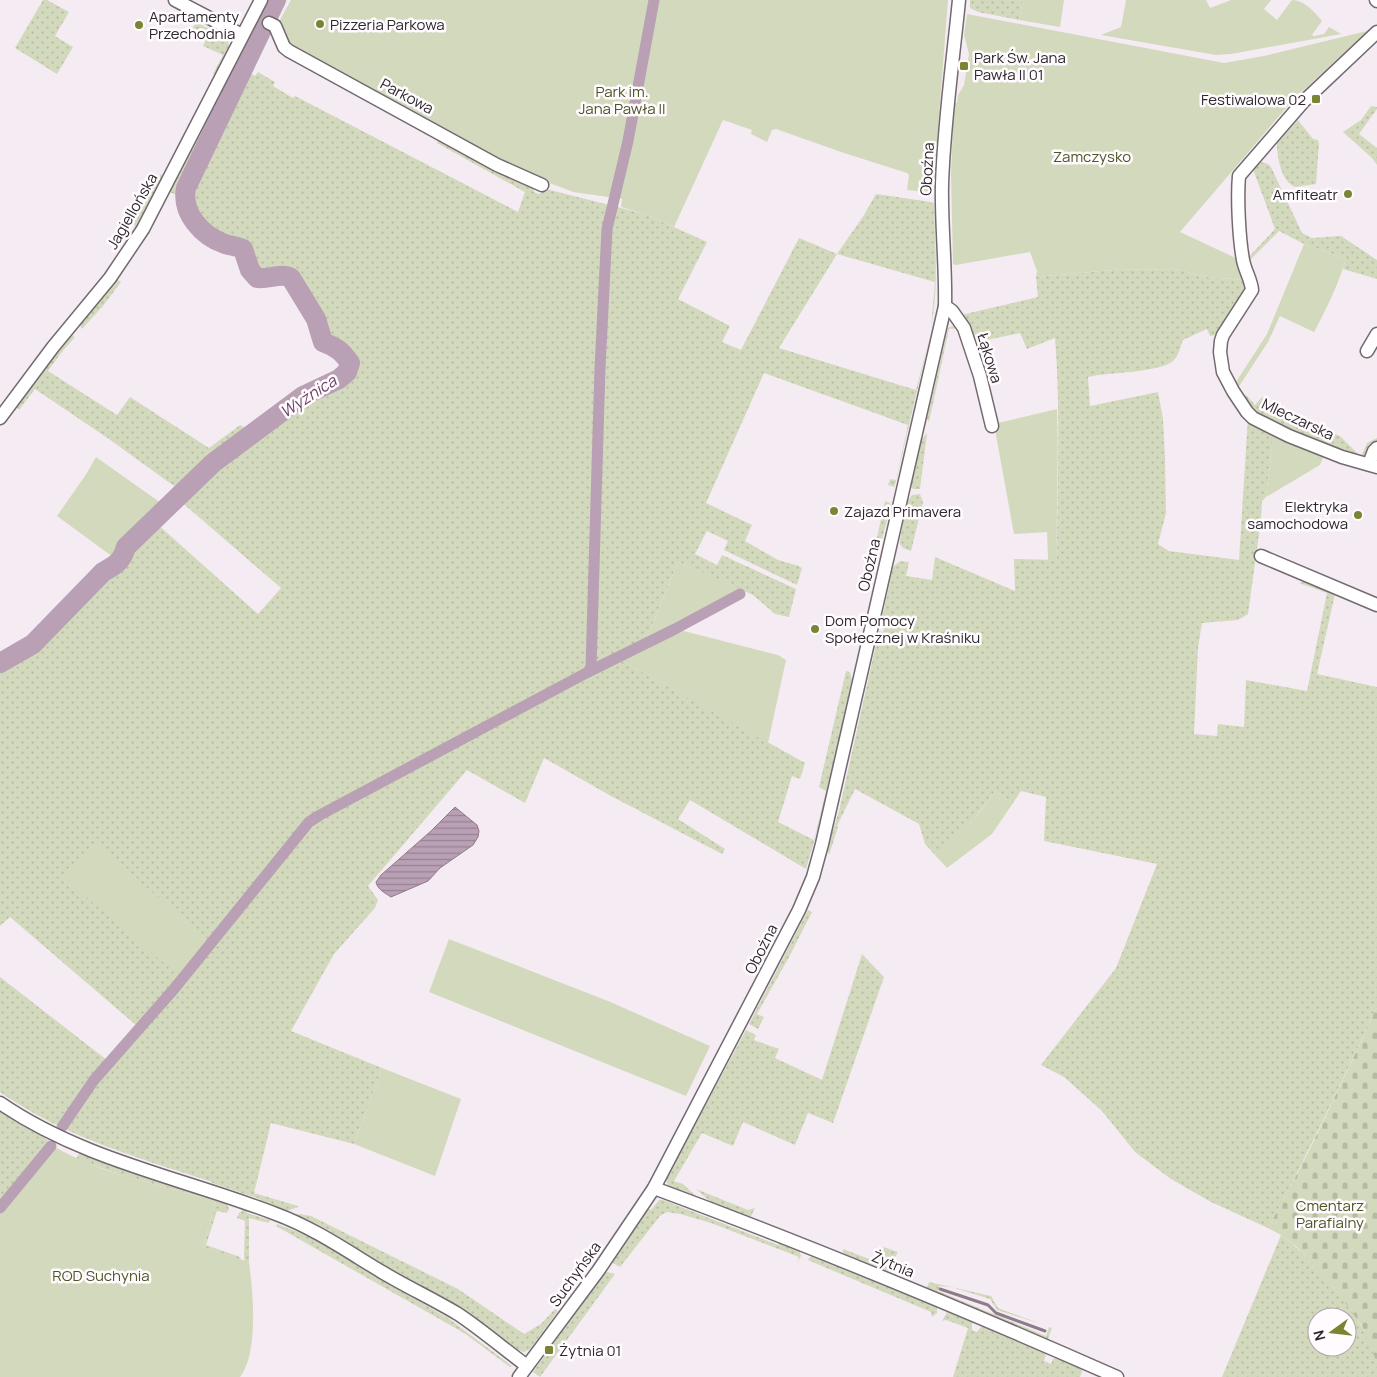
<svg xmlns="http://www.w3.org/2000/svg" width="1377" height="1377" viewBox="0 0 1377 1377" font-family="Manrope,sans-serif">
<defs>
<pattern id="grass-dots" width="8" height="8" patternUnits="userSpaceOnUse" patternTransform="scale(1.25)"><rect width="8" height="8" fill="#d3d9bd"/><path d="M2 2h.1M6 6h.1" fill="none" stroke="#b5baa3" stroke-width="1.8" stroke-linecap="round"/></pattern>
<pattern id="cemetery-stones" width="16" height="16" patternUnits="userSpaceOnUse" patternTransform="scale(1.25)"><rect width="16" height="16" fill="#d3d9bd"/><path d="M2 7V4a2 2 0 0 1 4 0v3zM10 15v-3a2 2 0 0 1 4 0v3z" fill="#b5baa3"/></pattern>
<pattern id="water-rules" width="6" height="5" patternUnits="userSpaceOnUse" patternTransform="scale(1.25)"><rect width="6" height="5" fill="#b9a0b4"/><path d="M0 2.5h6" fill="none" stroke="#978293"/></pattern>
</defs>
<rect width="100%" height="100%" fill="#f5ecf3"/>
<g fill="url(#grass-dots)" fill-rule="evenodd">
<path d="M43,0H47L69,12L55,36L73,47L57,74L15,48Z"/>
<path d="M269,0H287L275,21L271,22L261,15Z"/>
<path d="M970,0H1023L1019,20L978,12L970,8Z"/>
<path d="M259,21L270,30L261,47L258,45L244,70L255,76L258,72L275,82L273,86L293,98L295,96L518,212L525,192L437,143L439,138L493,167L492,170L496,173L498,170L533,186L534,192L539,194L547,189L550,190L645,214L707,242L678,299L730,326L722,342L741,350L799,238L837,254L864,215L876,194L931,202L934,204C935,246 939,287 931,328L935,282L837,254L779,348L916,390L929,340L895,485L894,487L888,485L890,479L896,480L908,425L764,373L706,503L752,525L745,541L778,560L799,566L802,568L797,585L724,550L728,541L707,531L695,554L717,565L722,555L796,589L789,617L775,614L753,595L678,562L644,645L617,658L805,763L800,779L792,776L778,822L814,840L826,791L819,787L846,671L850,672L852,680C838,744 825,807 806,869L690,800L678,819L725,849L722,854L611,796L544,758L525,803L467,770L368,886L378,900L375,908L334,954L291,1031L382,1068L354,1144L271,1123L254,1193L298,1206V1207L284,1212L259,1204L260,1199L212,1183V1182C139,1158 64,1137 0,1092V977L112,1064L187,980L289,846L137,1026L10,917L0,926V660L35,640L84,590L111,556L117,560C130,532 154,508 178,489L109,439L35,389L19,410L16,406L46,365L72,335L75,337L61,353L48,371L117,415L130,397L209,448L240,425L251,431L303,396L339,379L347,372L350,363C341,350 337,348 323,342L316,319L291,278C282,272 268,280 257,278L250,270L243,249L238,247L226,245L208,236L194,220L184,199L170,192L248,39L257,22ZM179,500L281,588L258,614L156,523Z"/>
<path d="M197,22L212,31L214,28C240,40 226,56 216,75L213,74L223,55L203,46L209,32L200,28L195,37L190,34L195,23Z"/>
<path d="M1371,106L1377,107V109L1359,134L1377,148V165L1372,158L1343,132L1361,120Z"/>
<path d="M1298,120L1313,139L1318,140L1319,144L1316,184L1295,187C1281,181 1277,157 1277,143Z"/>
<path d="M1261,162L1268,164L1271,167L1302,233L1312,238L1341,236L1377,260V279L1343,269L1346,259L1304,244L1279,231L1247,263L1246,260L1275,229L1253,169L1255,165Z"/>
<path d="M161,174L164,176L136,228L133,223Z"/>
<path d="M1175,269L1206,277L1247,280L1248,286L1226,328L1216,335L1210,336L1207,329L1183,340C1180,347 1179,356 1173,361C1158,373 1108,372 1088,377L1090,406L1158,392L1163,419L1165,458L1166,513L1158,544L1169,551L1239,560L1248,417L1274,431L1266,497L1262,501L1261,519L1248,614L1238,620L1202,623L1198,648L1194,734L1217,736L1218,724L1244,727L1246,680L1307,691L1327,593L1299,583L1304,582L1335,594L1317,674L1377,687V1007L1335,1096L1286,1195L1268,1228L1211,1202L1171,1179L1135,1152L1102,1111L1064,1077L1041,1065L1116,968L1157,864L1044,841L1046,797L1021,791L1013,803L995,791C978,817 958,836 935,855L925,844L919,824L855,789L837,826L838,827L829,855L827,849L839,811L879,631L883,632L885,621L882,619L893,567L900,561L909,562L906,576L932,580L935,557L1015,591L1014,559L1057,560C1057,486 1061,412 1055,338L1027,349L1020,333L972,343L961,315L1038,297L1036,277L1112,270Z"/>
<path d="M117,279L121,282L103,306L82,329L80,325Z"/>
<path d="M957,324L962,328L949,329L929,422L927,419L948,328Z"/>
<path d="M1246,395L1255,405L1262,397L1289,414L1340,436L1361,457L1367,443L1377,438V443C1370,447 1370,456 1363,458C1326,450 1268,431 1245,401Z"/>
<path d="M927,433L920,489H913L911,487L921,440Z"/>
<path d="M920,494L923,502L911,551L903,548L900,544V540L907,502L912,495Z"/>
<path d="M885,501L890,503L891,506L879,550L874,551Z"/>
<path d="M808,910L812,912L789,957L757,1014L764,1017L758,1029L749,1024Z"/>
<path d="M862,954L884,977L833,1123L808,1113L795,1145L743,1122L733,1146L702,1133L674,1181L683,1184L699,1199L674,1190L668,1186L666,1179L746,1030L756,1035L754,1040L779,1049L775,1058L822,1080Z"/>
<path d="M0,1109L49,1141L0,1202Z"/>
<path d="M80,1152L227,1204L229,1209L227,1213L217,1211L206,1245L240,1257L241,1260L203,1247L216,1201L127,1177L76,1159Z"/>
<path d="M696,1189L748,1210L755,1208L751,1216L747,1219L712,1203Z"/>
<path d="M659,1200H663L778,1245L779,1242L799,1250L801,1256L797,1263L799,1257L711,1223L680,1214L667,1212L660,1216L620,1267L613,1263V1259L648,1208L651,1210Z"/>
<path d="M243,1210H247V1213L270,1220L269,1223L249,1218V1262L245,1261L244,1258L245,1221L237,1218L239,1213Z"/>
<path d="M300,1214L311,1216L458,1289L524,1334L541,1324L555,1309L558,1311L530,1349L524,1352L518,1350L517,1352L328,1230L307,1219L294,1215Z"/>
<path d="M277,1224L303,1234L320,1243L390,1285L448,1318L512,1366L510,1367L464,1333L276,1226Z"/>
<path d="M1281,1235C1316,1261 1366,1318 1377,1362C1377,1366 1377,1372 1377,1377H1222ZM1317,1317H1347V1347H1317Z"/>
<path d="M883,1247L898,1252L888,1271L847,1255L843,1252V1249L877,1262Z"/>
<path d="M810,1257H812L937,1307V1313L932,1317L931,1312L810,1261L808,1260Z"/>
<path d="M607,1272L615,1274L540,1377L533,1372L604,1273Z"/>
<path d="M929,1282L991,1296L998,1308L1044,1325L997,1310L990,1299L951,1287L939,1286L938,1291L1046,1336L1049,1327L1052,1328L1048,1339L927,1288Z"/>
<path d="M947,1312L972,1322V1330L977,1332L981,1327H984L1046,1354L1044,1361L1051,1364L1053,1359L1056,1358L1081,1369L1082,1371L1080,1377H953L968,1328L946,1320L942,1321Z"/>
</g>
<path fill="url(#cemetery-stones)" d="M1377,1007V1363L1362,1326L1334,1287L1298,1248L1281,1235L1268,1228C1308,1157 1342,1082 1377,1007Z"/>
<g fill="#d3d9bd">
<path d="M291,0H948L933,193L907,190L909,175L907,173L844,153L776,129L772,130L767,142L751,134L752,130L723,120L674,227L645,214L621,207L622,199L573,192L500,164L289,47L277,25Z"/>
<path d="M1023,0H1064L1060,27L1019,20Z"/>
<path d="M1126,0H1206L1210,8L1231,0H1271L1264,9L1277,20L1292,0C1304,0 1315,12 1322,21L1312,35L1314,36L1324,34L1329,27L1341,34L1231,54L1216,55L1101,35L1121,27Z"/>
<path d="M967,14L1224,63L1264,56L1367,31L1292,101L1180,232L1240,260L1247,280L1206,277L1175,269L1112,270L1036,277L1037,271L1030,252L956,265L953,264L951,174L954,103H957L958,95L964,85L969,54L964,35Z"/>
<path d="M1304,244L1346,259C1338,285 1327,308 1314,332L1280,316L1268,342L1238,388L1234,385L1267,334Z"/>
<path d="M1057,409C1059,459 1056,510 1057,560H1048L1047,532L1014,534L994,424Z"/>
<path d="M1274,431L1325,453L1320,465L1266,497Z"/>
<path d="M96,457L161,503L124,545L117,560L57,516L85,476Z"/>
<path d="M678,562L746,591L676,629L778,655L786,660L768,743L617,658L644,645Z"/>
<path d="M995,791L1013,803L992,834L947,868L935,855C958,835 979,817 995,791Z"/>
<path d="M97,844L208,941L179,976L63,877Z"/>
<path d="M449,939L608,1001L710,1046L686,1096L429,992Z"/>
<path d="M382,1068L461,1099L435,1176L354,1144Z"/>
<path d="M53,1146C103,1175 161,1185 216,1201L203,1247L249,1262C253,1292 259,1352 240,1377H0V1211Z"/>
</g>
<path fill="url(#water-rules)" stroke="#8f7c8b" d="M455,807L477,825L479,831L478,837L473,845L440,868L428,881L391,897C385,893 377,889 376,882L381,875L431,831Z"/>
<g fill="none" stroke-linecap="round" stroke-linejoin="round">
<path stroke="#8f7c8b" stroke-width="3" d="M940,1289L988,1305L996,1313L1045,1331"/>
<g stroke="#b9a0b4" stroke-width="11">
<path d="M588,672L675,629L740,594"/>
<path d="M62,1127L94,1080L174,989L309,822L320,815L588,672L591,667L600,368L607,229L628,141L654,0"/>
<path d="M0,1208L51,1146"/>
</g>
<path stroke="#b9a0b4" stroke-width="20" d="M0,663L33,644L103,572C116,565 122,561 126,547L213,463L303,396L339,379L347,372L350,363C341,350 337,348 323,342L316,319L291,278C282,272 268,280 257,278L250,270L243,249C237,246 231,246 225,244C202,236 181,213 186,188L276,0"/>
<g stroke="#726a70" stroke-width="15">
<g id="minor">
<path d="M175,0L242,35"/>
<path d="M1376,0L1377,1"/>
<path d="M269,23L275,26L284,47L289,51L497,165L542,185"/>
<path d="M1377,32L1303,102L1239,176C1237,198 1239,238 1243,260C1245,271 1251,279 1252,290L1223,335L1221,341L1220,352L1223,372L1233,391L1247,412L1253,418L1289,436L1342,457L1377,467"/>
<path d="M945,306L952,311L964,328L980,376L992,426"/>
<path d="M1367,351L1377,334"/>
<path d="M0,418L53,347L110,278L143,229L261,0"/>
<path d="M1369,464L1374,451L1377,448"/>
<path d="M1261,556L1377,605"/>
<path d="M0,1103C83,1160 183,1178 276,1214C314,1228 347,1251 382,1272C407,1287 433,1299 458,1314C482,1330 504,1349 527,1366"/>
<path d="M654,1188C811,1246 965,1310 1117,1377"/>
<path d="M519,1377L598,1271L654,1188L799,910L813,877L822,844L945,306C946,265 941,224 942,184C944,122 953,61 959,0"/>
</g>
</g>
<use href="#minor" stroke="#fff" stroke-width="12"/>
</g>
<g fill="#798532" stroke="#fffbfe" stroke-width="2">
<circle cx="320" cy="24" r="5"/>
<circle cx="139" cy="25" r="5"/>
<rect x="959" y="61" width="10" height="10" rx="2.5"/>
<rect x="1311" y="94" width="10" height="10" rx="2.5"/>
<circle cx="1348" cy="194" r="5"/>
<circle cx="834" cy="511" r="5"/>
<circle cx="1358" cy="515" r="5"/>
<circle cx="815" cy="629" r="5"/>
<rect x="544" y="1345" width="10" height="10" rx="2.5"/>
</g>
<g text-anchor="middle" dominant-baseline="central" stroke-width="5" stroke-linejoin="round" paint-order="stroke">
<g font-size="15" fill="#2c282b" stroke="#fffbfe" text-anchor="start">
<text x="149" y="16">Apartamenty<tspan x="149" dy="17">Przechodnia</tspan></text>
<text x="330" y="24">Pizzeria Parkowa</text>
<text x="974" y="57">Park Św. Jana<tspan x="974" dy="17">Pawła II 01</tspan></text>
<text x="1306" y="99" text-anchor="end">Festiwalowa 02</text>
<text x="1338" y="194" text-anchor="end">Amfiteatr</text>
<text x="1348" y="506" text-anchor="end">Elektryka<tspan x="1348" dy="17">samochodowa</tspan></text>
<text x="844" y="511">Zajazd Primavera</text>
<text x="825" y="620">Dom Pomocy<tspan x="825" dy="17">Społecznej w Kraśniku</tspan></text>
<text x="559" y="1350">Żytnia 01</text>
</g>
<g font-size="15" fill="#4e5626" stroke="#fffbfe">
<text x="622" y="91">Park im.<tspan x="622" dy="17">Jana Pawła II</tspan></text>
<text x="1092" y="156">Zamczysko</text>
<text x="1330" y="1205">Cmentarz<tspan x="1330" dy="17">Parafialny</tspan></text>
<text x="101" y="1275">ROD Suchynia</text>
</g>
<g font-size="15" fill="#2c282b" stroke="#fffbfe">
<text transform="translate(407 96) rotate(28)">Parkowa</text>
<text transform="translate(927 169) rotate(-87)">Oboźna</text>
<text transform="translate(132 211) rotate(-60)">Jagiellońska</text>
<text transform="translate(990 358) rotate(73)">Łąkowa</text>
<text transform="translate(1298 419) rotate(25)">Mleczarska</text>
<text transform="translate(869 565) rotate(-77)">Oboźna</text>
<text transform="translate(761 949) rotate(-63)">Oboźna</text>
<text transform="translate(893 1264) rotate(23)">Żytnia</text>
<text transform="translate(575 1274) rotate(-54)">Suchyńska</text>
</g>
<g font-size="16" font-style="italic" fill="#694363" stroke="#fffbfe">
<text transform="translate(308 396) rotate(-33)">Wyżnica</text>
</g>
</g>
<g transform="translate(1332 1332) rotate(255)"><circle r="24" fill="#fffbfe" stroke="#aba7aa"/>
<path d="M0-4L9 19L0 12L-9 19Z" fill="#798532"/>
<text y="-8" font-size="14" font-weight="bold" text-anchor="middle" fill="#2c282b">N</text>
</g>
</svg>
